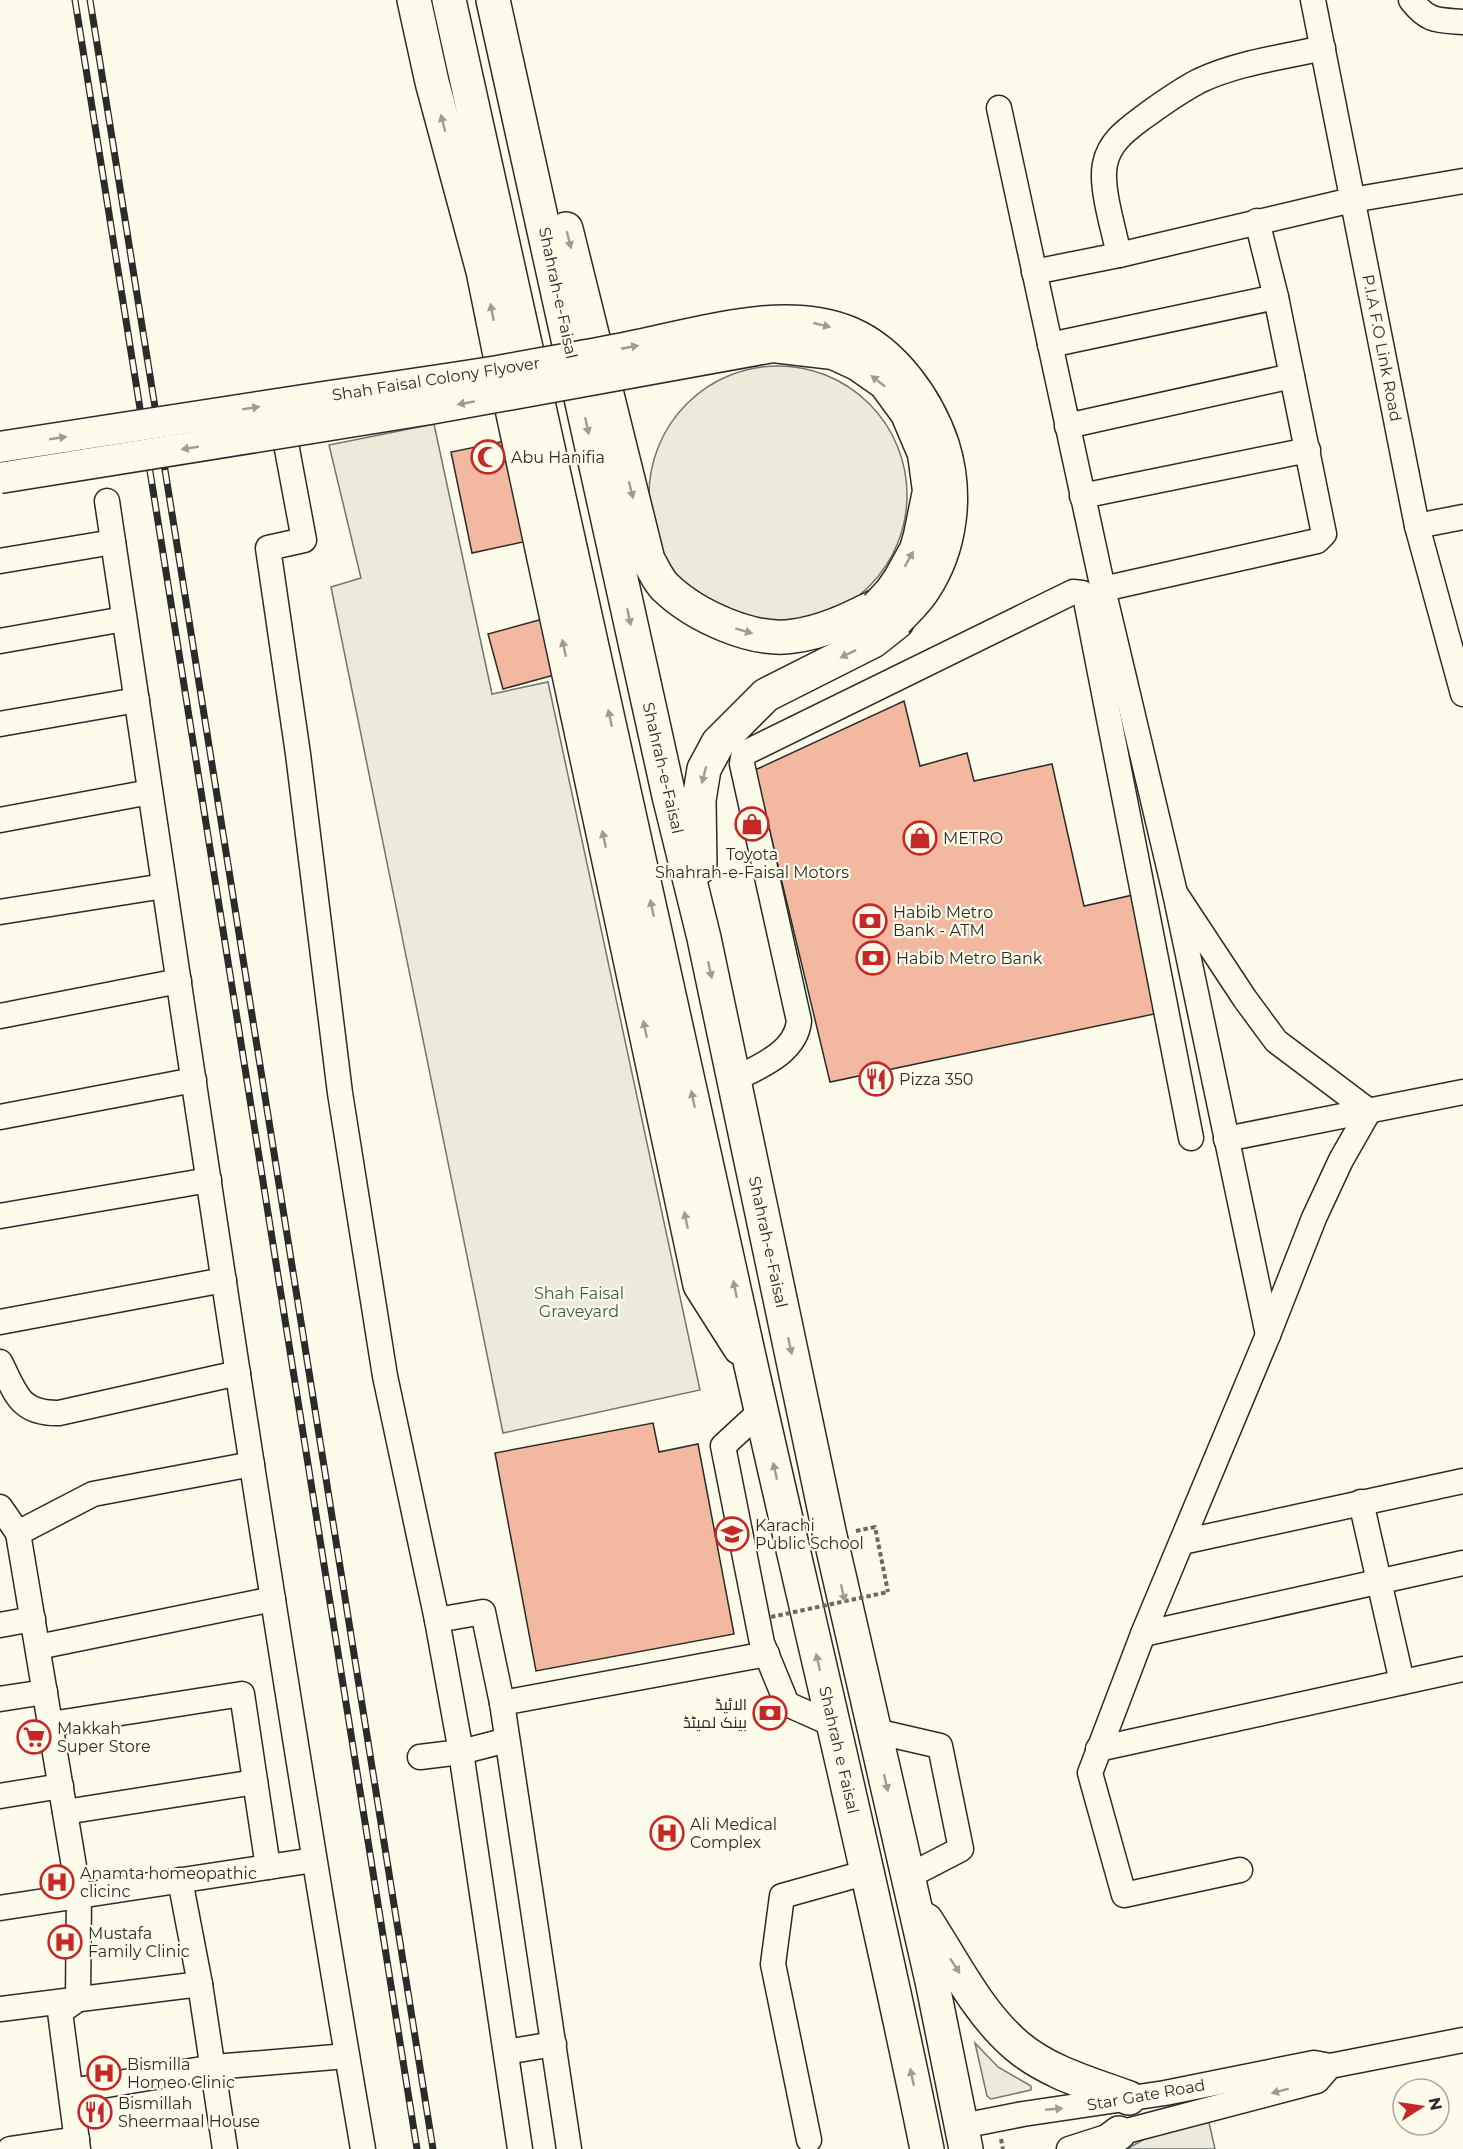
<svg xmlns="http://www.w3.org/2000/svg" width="1463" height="2149" viewBox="0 0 1463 2149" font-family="Montserrat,Cairo,sans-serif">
<rect width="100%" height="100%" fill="#fdfbea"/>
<g fill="#ecebdb" stroke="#74746e" stroke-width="1.5">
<circle cx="778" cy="495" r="129"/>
<path d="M434,424L492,694L548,682L700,1390L503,1433L331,587L361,578L329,445Z"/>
<path d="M975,2043L998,2067L1031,2086V2090L991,2099L987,2096Z"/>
<path d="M1208,2118L1215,2149H1127L1148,2137Z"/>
</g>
<g fill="#f2b8a0" stroke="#2b2b2b" stroke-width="1.5">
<path d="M510,440L532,540L472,553L451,452Z"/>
<path d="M543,619L558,674L503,689L488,634Z"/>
<path d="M904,701L920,766L967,753L974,781L1052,764L1084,906L1133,895L1159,1013L830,1082L755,770Z"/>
<path d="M653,1423L659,1452L698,1444L734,1634L536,1671L495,1453Z"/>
</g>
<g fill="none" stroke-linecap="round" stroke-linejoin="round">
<g stroke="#2b2b2b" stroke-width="27">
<g id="minor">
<path d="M1313,0L1417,526L1463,694"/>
<path d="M1411,0C1428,22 1437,20 1463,22"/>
<path d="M999,108L1103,589L1175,893L1268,1335"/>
<path d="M1119,255C1114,230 1100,187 1105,164C1109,143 1125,131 1141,119C1160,105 1178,92 1199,81C1236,63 1284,57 1323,48"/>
<path d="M1034,272L1119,255L1352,200L1463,181"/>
<path d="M1050,345L1276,297"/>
<path d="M1067,426L1292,376"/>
<path d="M284,433L304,540L268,548L298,754L340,1093L385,1376L437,1620L461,1752L520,2149"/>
<path d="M1082,496L1308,450"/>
<path d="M107,501C189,1050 269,1601 363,2149"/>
<path d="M1417,526L1463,517"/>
<path d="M0,561L113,542"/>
<path d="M1103,589L1317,541L1324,534L1276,297L1257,221"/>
<path d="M0,641L124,619"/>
<path d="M0,724L137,700"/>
<path d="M0,820L150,792"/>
<path d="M1175,893L1245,999L1276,1041L1369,1111L1341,1160L1314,1218L1268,1335L1143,1634L1090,1773L1124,1895L1240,1870"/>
<path d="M0,912L164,886"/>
<path d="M0,1016L179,981"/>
<path d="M733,1080C758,1067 796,1053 799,1021L742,764L743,757L747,752L1073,592L1082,593L1086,601L1191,1138"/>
<path d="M0,1117L194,1080"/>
<path d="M1226,1139L1463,1092"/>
<path d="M0,1216L209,1180"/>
<path d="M0,1322L224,1280"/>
<path d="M0,1362C16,1393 19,1414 59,1413L238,1373"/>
<path d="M762,1410L723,1446L762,1643L787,1704L832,1724"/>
<path d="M1361,1502L1402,1682"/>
<path d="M0,1507L18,1533L79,1896L78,1999L60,2012L78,2149"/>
<path d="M18,1533L93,1494L252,1464"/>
<path d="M1182,1542L1463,1481"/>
<path d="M437,1620L483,1612L502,1703L569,2149"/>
<path d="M0,1625L33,1619"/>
<path d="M1143,1634L1463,1563"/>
<path d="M38,1647L273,1599"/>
<path d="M0,1699L45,1692"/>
<path d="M502,1703L767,1654"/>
<path d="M51,1724L242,1694L268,1867"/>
<path d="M875,1731L940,1746L961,1849L907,1877"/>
<path d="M1098,1749L1463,1669"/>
<path d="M420,1757L461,1752L507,1740"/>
<path d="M0,1796L61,1786"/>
<path d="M65,1812L255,1782"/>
<path d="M180,1880L200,1984L225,2149"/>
<path d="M0,1908L314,1860"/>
<path d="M0,2009L200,1984"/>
<path d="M506,2052L554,2044"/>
<path d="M71,2091L214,2067L347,2056"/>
<path d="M962,2126L1023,2114L1165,2093L1314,2063L1330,2066L1463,2040"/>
<path d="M809,2140L773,1964L782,1896L868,1872"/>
<path d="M10,2149L77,2139"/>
<path d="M1069,2149L1119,2133L1317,2081L1330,2066"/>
</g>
</g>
<g stroke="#2b2b2b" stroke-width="36">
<g id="highway">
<path d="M414,0L432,82L483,271L503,370"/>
<path d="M449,0C551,453 650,907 750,1361C809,1624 873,1885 927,2149"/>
<path d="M493,0L669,796L704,938L830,1536L932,1981L966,2149"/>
<path d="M566,229L648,560C653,568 658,580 665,587C694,615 753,643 794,636C824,632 850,619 876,606"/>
<path d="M509,395L700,1285L740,1348"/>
<path d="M700,867L699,800L704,769L718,743L766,695L873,641L897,622"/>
<path d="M926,1920C954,1963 978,2013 1017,2046C1049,2073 1091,2084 1129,2098"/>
<path d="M1098,2149L1119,2133"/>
</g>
</g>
<g stroke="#6a6964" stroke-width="4" stroke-dasharray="4.5 3" stroke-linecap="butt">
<path d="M856,1531L875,1527L888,1592"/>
<path d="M1001,2139L1003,2149"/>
</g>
<use href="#minor" stroke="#fdfbea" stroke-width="24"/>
<use href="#highway" stroke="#fdfbea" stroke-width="33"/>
<g stroke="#2b2b2b" stroke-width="7">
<g id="rail">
<path d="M75,0L417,2149"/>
<path d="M90,0L433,2149"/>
</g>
</g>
<use href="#rail" stroke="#fdfbea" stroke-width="4.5" stroke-dasharray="14" stroke-linecap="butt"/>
<g stroke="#2b2b2b" stroke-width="33" stroke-linecap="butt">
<g id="major-bridge">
<path d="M0,447C110,430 220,413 330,396C386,388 442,380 498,371C541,363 585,356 629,347C695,334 784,304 850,332C895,351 929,400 944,445C959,493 953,548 925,590C918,602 906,612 897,622"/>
<path d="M0,478L430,409L773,347L833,354L857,365L884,384L906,414L923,454L928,491L919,535L915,549L899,578L890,591L876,606"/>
</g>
</g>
<path stroke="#6a6964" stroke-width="4" stroke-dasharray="4.5 3" stroke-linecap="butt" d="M771,1617L888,1592"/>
<use href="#major-bridge" stroke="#fdfbea" stroke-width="30"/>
</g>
<defs><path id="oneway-solid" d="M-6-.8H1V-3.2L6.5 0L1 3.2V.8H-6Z" transform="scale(1.5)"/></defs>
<g fill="#9e9d94">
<use href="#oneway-solid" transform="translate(443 123) rotate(-105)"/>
<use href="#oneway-solid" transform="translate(569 240) rotate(76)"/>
<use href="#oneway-solid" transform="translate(492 312) rotate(-101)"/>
<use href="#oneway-solid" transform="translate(822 325) rotate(13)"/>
<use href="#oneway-solid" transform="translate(630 347) rotate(-11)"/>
<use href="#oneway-solid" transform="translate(878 381) rotate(-142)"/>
<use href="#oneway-solid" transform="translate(466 403) rotate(170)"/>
<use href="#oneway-solid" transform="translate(251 408) rotate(-9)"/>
<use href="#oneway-solid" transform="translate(587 426) rotate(78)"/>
<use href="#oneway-solid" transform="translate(58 438) rotate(-9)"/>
<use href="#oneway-solid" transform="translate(190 448) rotate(171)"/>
<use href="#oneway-solid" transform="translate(631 490) rotate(76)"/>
<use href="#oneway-solid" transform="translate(909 559) rotate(-61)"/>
<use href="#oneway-solid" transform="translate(629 617) rotate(78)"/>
<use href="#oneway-solid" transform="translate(744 631) rotate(16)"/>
<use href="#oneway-solid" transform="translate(564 648) rotate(-102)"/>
<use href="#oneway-solid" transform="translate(848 654) rotate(154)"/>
<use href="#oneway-solid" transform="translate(610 718) rotate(-102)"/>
<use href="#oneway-solid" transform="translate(704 775) rotate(104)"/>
<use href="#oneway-solid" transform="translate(604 839) rotate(-102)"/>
<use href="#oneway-solid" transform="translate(652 908) rotate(-102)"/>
<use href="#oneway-solid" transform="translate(710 970) rotate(78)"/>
<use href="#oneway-solid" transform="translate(645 1029) rotate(-102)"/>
<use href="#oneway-solid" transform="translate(693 1099) rotate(-102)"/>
<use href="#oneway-solid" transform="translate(686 1220) rotate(-102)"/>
<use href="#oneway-solid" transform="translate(735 1289) rotate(-102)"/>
<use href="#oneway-solid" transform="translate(790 1346) rotate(78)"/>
<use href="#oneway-solid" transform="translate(775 1471) rotate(-103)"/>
<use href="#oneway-solid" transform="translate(843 1593) rotate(77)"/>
<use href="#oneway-solid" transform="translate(818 1662) rotate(-103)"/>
<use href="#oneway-solid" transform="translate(886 1783) rotate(77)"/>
<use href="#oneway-solid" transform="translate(955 1966) rotate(57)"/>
<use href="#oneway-solid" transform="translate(912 2077) rotate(-102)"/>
<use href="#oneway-solid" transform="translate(1280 2091) rotate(165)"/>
<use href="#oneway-solid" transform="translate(1054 2109) rotate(-5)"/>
</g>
<defs>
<g id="mosque-ring" transform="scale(1.725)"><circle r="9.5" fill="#fdfbea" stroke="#c62828" stroke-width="1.5"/><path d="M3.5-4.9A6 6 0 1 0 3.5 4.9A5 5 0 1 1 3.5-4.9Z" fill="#c62828"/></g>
<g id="shop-ring" transform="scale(1.725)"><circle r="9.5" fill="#fdfbea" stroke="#c62828" stroke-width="1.5"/><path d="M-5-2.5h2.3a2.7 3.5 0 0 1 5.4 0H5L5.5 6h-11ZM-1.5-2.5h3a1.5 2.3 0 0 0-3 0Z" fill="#c62828"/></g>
<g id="bank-ring" transform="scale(1.725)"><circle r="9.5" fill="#fdfbea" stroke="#c62828" stroke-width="1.5"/><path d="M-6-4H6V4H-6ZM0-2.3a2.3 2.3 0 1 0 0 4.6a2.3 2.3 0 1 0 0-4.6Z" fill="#c62828"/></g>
<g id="restaurant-ring" transform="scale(1.725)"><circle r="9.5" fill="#fdfbea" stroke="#c62828" stroke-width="1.5"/><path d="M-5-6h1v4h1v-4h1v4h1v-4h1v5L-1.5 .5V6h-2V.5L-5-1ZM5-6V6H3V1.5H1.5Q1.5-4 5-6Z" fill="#c62828"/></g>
<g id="school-ring" transform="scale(1.725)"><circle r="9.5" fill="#fdfbea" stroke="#c62828" stroke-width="1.5"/><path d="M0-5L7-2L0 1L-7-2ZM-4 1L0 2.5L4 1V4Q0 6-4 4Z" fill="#c62828"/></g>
<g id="supermarket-ring" transform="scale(1.725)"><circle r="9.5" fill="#fdfbea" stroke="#c62828" stroke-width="1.5"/><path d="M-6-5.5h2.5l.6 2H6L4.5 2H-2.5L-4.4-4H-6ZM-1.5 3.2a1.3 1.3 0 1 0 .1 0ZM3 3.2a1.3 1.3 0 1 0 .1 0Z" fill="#c62828"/></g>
<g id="hospital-ring" transform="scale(1.725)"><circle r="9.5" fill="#fdfbea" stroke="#c62828" stroke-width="1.5"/><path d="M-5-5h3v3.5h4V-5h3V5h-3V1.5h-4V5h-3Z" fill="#c62828"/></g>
</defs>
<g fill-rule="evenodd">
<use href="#mosque-ring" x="488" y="457"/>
<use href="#shop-ring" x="752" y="824"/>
<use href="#shop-ring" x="920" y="838"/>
<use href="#bank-ring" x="870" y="921"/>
<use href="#bank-ring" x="873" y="958"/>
<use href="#restaurant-ring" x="876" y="1079"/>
<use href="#school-ring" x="732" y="1534"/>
<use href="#bank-ring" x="770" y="1713"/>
<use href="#supermarket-ring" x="34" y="1737"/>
<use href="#hospital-ring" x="667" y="1833"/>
<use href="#hospital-ring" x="57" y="1882"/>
<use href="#hospital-ring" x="65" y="1942"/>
<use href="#hospital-ring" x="104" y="2073"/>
<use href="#restaurant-ring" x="95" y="2112"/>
</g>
<g text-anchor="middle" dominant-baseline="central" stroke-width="4.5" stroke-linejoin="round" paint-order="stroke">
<g font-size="16" fill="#2b2b2b" stroke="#fdfbea">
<text transform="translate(558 293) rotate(78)">Shahrah-e-Faisal</text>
<text transform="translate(1382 348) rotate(79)">P.I.A F.O Link Road</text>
<text transform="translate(436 379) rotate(-9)">Shah Faisal Colony Flyover</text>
<text transform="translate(663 768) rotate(77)">Shahrah-e-Faisal</text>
<text transform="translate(768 1242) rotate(78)">Shahrah-e-Faisal</text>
<text transform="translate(839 1750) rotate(77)">Shahrah e Faisal</text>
<text transform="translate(1146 2095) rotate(-10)">Star Gate Road</text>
</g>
<g font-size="16" fill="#2b2b2b" stroke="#fdfbea" text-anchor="start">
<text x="511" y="457">Abu Hanifia</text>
<text x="943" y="838">METRO</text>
<text x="752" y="854" text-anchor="middle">Toyota<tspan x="752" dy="18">Shahrah-e-Faisal Motors</tspan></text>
<text x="893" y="912">Habib Metro<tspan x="893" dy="18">Bank - ATM</tspan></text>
<text x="896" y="958">Habib Metro Bank</text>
<text x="899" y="1079">Pizza 350</text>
<text x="755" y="1525">Karachi<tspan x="755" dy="18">Public School</tspan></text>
<text x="747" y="1704" text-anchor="end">الائیڈ<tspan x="747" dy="18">بینک لمیٹڈ</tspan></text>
<text x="57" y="1728">Makkah<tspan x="57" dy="18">Super Store</tspan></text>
<text x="690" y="1824">Ali Medical<tspan x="690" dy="18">Complex</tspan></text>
<text x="80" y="1873">Anamta homeopathic<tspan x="80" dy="18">clicinc</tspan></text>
<text x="88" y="1933">Mustafa<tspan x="88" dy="18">Family Clinic</tspan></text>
<text x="127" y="2064">Bismilla<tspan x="127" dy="18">Homeo Clinic</tspan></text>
<text x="118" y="2103">Bismillah<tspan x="118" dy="18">Sheermaal House</tspan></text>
</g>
<g font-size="16" fill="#34623c" stroke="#fdfbea">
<text x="579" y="1293">Shah Faisal<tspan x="579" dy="18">Graveyard</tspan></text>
</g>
</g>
<g transform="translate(1421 2107) rotate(78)"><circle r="28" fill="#fdfbea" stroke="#a9a89e" stroke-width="1.5"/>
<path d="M0-4.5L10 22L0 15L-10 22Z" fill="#c62828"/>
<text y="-9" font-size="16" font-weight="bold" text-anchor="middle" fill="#2b2b2b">N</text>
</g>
</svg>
